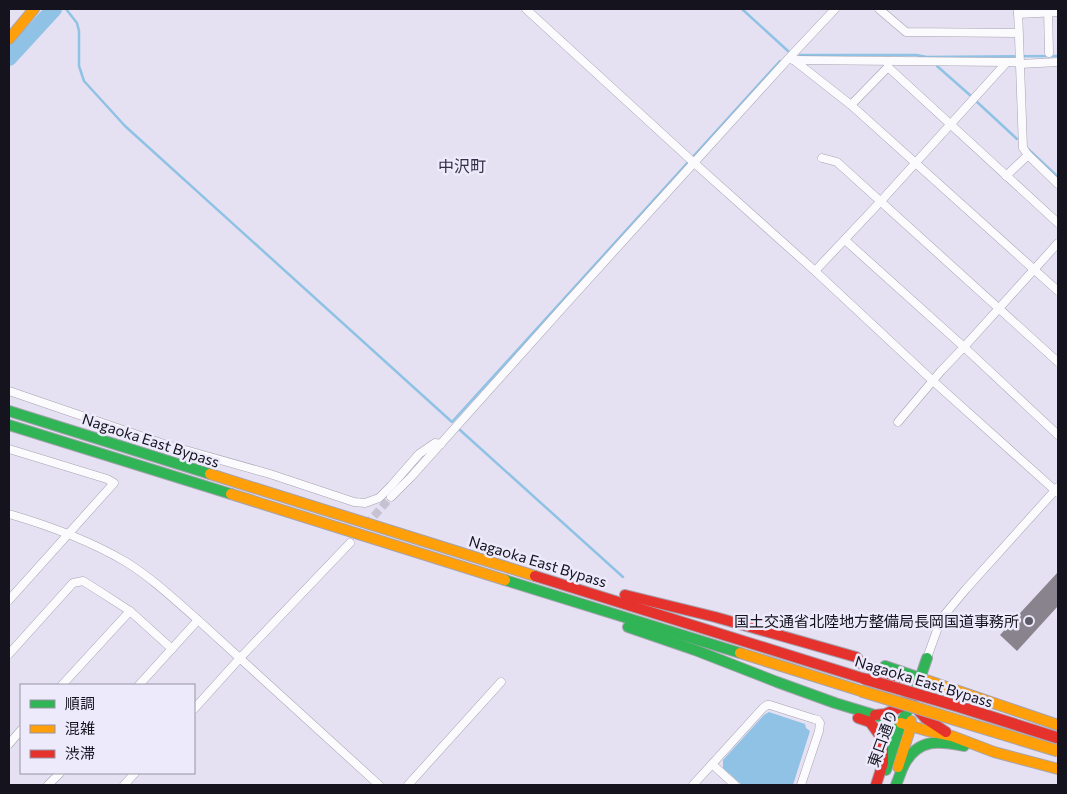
<svg xmlns="http://www.w3.org/2000/svg" width="1067" height="794" viewBox="0 0 1067 794" font-family="Commissioner,'Noto Sans JP',sans-serif">
<rect width="100%" height="100%" fill="#e5e1f2"/>
<path fill="#8fc2e5" d="M769,712L805,724L806,728L810,731L793,785H742L723,768V760L764,715Z"/>
<g fill="none" stroke-linecap="round" stroke-linejoin="round">
<g stroke="#8fc2e5" stroke-width="2.5">
<path d="M66,9L77,23L79,31V66L84,81L125,126L452,422L780,61"/>
<path d="M742,9L788,51"/>
<path d="M800,55H916L927,57L1058,56"/>
<path d="M937,66L971,96"/>
<path d="M976,101L1017,139"/>
<path d="M1028,149L1058,177"/>
<path d="M460,430L623,577"/>
</g>
<path stroke="#8fc2e5" stroke-width="16" d="M9,58L54,9"/>
</g>
<path fill="#89838d" d="M1058,572V606L1017,651L1000,635Z"/>
<g fill="none" stroke-linecap="round" stroke-linejoin="round">
<path stroke="#c6c2d2" stroke-width="8" stroke-dasharray="8 4" stroke-linecap="butt" d="M366,525L391,497"/>
<g stroke="#a6a3b0" stroke-width="9">
<g id="street">
<path d="M526,9L692,161L815,271L933,381L1058,493"/>
<path d="M879,9L906,32L1018,33"/>
<path d="M1018,9L1023,148L1028,155L1058,184"/>
<path d="M1048,9L1049,53"/>
<path d="M1018,14L1058,12"/>
<path d="M793,60L1007,62H1015L1020,64L1058,62"/>
<path d="M795,61L851,105L1058,291"/>
<path d="M888,61V67L1058,223"/>
<path d="M851,105L888,67"/>
<path d="M822,158L837,162L1058,362"/>
<path d="M1006,176L1028,155"/>
<path d="M845,240L964,347L1058,435"/>
<path d="M815,271L881,201L1007,62"/>
<path d="M9,391L164,444L270,474L354,502L365,503L379,498L391,486L419,454L435,443L441,444"/>
<path d="M898,422L941,371L964,347L1058,243"/>
<path d="M9,449L107,479L114,483L9,600"/>
<path d="M391,497L411,477L565,305L789,58L835,9"/>
<path d="M9,514C50,526 89,540 126,562C152,578 175,600 198,620L379,785"/>
<path d="M9,654L73,583L83,581L99,591L130,611L172,649"/>
<path d="M927,658L941,619L966,589L1058,487"/>
<path d="M62,685L130,611"/>
<path d="M139,685L198,620"/>
<path d="M194,709L240,658L350,543"/>
<path d="M9,744L21,730"/>
<path d="M712,764L735,785"/>
<path d="M48,785L60,773"/>
<path d="M124,785L135,773"/>
<path d="M408,785L501,682"/>
<path d="M693,785L763,708L767,705H770L814,719L818,720L820,723L819,731L801,785"/>
</g>
</g>
<g stroke="#a6a3b0" stroke-width="12">
<g id="fast">
<path d="M9,411L210,474"/>
<path d="M9,425L231,494"/>
<path d="M505,580L740,653"/>
<path d="M628,627L695,650L777,682L835,703L901,723"/>
<path d="M885,666L920,678"/>
<path d="M886,770L901,723L912,702L927,658"/>
<path d="M896,785C899,778 901,770 905,763C919,738 940,741 964,746"/>
</g>
</g>
<g stroke="#a6a3b0" stroke-width="12">
<g id="slow">
<path d="M9,39L34,9"/>
<path d="M210,474L535,576"/>
<path d="M231,494L505,580"/>
<path d="M740,653L861,691"/>
<path d="M920,678L1058,725"/>
<path d="M901,723L928,731L952,736L994,752L1058,769"/>
<path d="M898,767L911,726V721"/>
</g>
</g>
<g stroke="#a6a3b0" stroke-width="12">
<g id="jam">
<path d="M535,576L865,679"/>
<path d="M625,595L715,617L856,657L862,664L890,675L897,680L912,702L885,714L875,715"/>
<path d="M915,707L925,718L946,732"/>
<path d="M858,718L870,722L883,740V763L876,785"/>
</g>
</g>
<use href="#street" stroke="#fbfafd" stroke-width="8"/>
<use href="#fast" stroke="#30b455" stroke-width="10"/>
<use href="#slow" stroke="#ff9f0a" stroke-width="10"/>
<use href="#jam" stroke="#e5322d" stroke-width="10"/>
<g stroke="#a6a3b0" stroke-width="13" stroke-linecap="butt">
<path id="slow-bridge" d="M861,691L1058,751"/>
</g>
<g stroke="#a6a3b0" stroke-width="13" stroke-linecap="butt">
<path id="jam-bridge" d="M865,679L957,706L1058,738"/>
</g>
<use href="#slow-bridge" stroke="#ff9f0a" stroke-width="11"/>
<use href="#jam-bridge" stroke="#e5322d" stroke-width="11"/>
</g>
<circle fill="#5e5b68" stroke="#edeafc" stroke-width="2" cx="1029" cy="621" r="5"/>
<g text-anchor="middle" dominant-baseline="central" stroke-width="5" stroke-linejoin="round" paint-order="stroke">
<g font-size="15" fill="#15131d" stroke="#edeafc">
<text transform="translate(151 440) rotate(18)">Nagaoka East Bypass</text>
<text transform="translate(538 561) rotate(17)">Nagaoka East Bypass</text>
<text transform="translate(924 681) rotate(17)">Nagaoka East Bypass</text>
<text transform="translate(882 738) rotate(-70)">東口通り</text>
</g>
<g font-size="15" fill="#15131d" stroke="#edeafc" text-anchor="end">
<text x="1019" y="621">国土交通省北陸地方整備局長岡国道事務所</text>
</g>
<g font-size="16" fill="#342f46" stroke="#edeafc">
<text x="462" y="165">中沢町</text>
</g>
</g>
<rect width="1067" height="794" fill="none" stroke="#15131d" stroke-width="20"/>
<rect x="20" y="684" width="175" height="90" fill="#edeafc" stroke="#9794a3"/>
<rect x="30" y="700" width="25" height="8" fill="#30b455" stroke="#9794a3"/>
<text x="65" y="709" font-size="15" fill="#15131d">順調</text>
<rect x="30" y="725" width="25" height="8" fill="#ff9f0a" stroke="#9794a3"/>
<text x="65" y="734" font-size="15" fill="#15131d">混雑</text>
<rect x="30" y="750" width="25" height="8" fill="#e5322d" stroke="#9794a3"/>
<text x="65" y="759" font-size="15" fill="#15131d">渋滞</text>
</svg>
